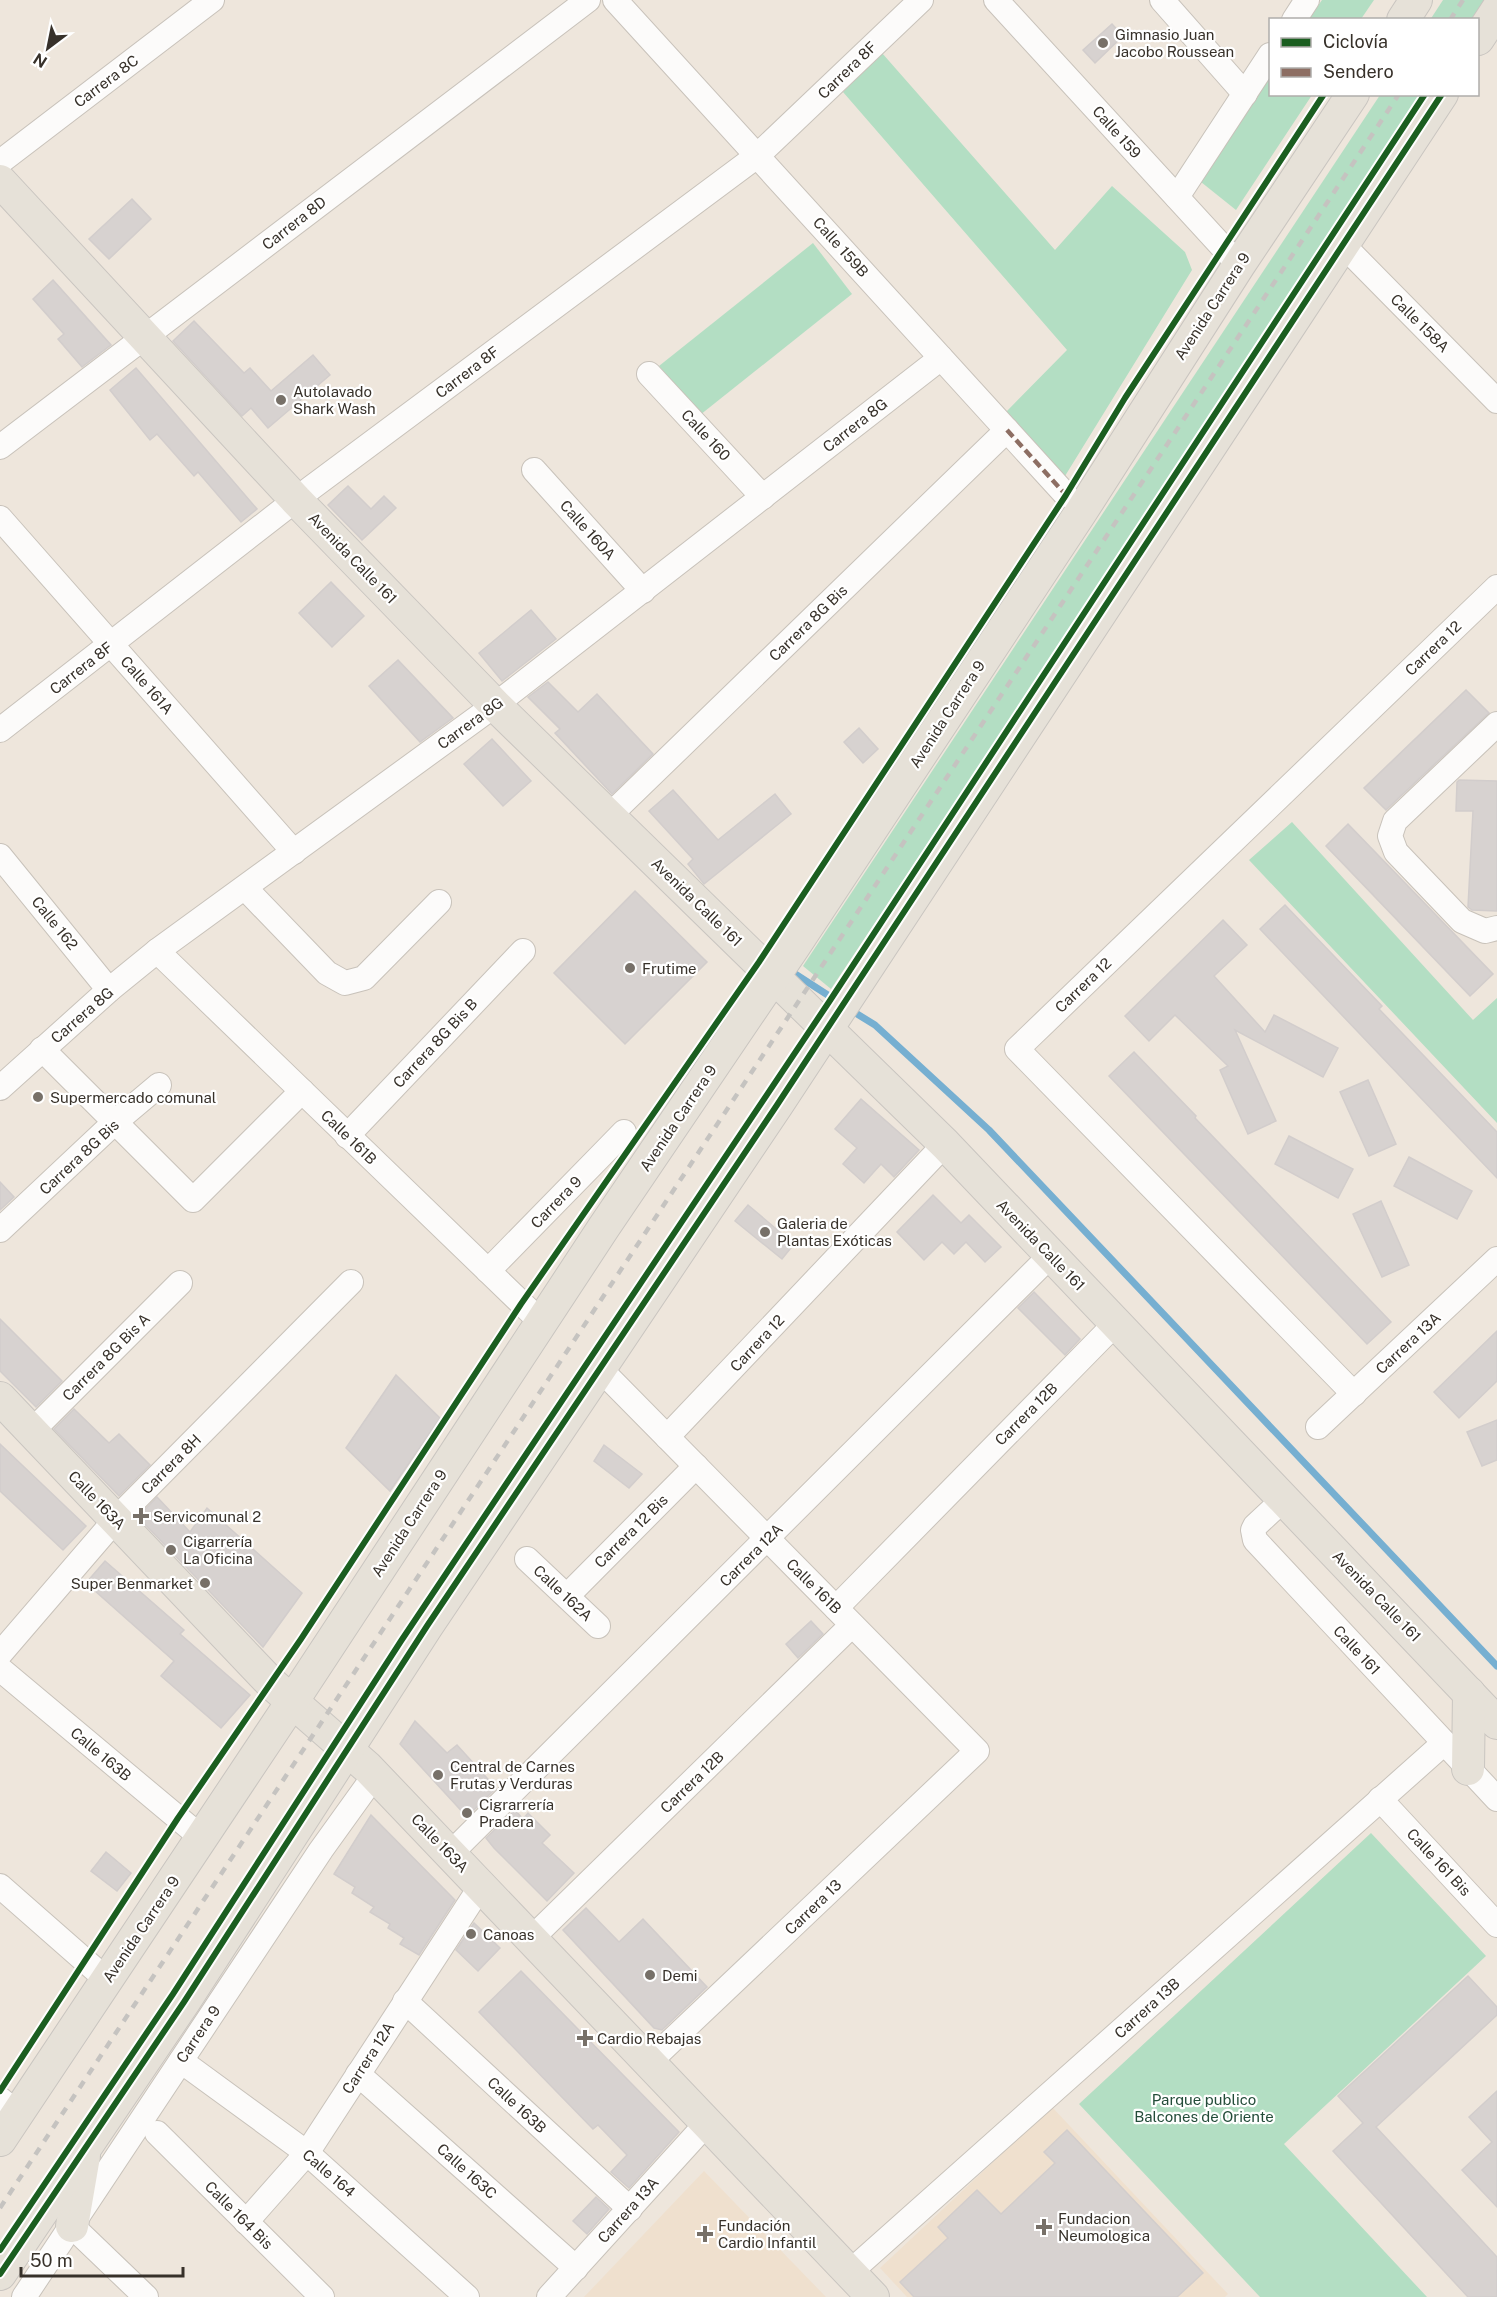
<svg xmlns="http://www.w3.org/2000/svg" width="1497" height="2297" viewBox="0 0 1497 2297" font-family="'Public Sans',sans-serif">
<rect width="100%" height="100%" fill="#eee6dc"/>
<g fill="#efe0ce">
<path d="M1052,2107L1228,2294L1225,2297H907L880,2268Z"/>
<path d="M704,2171L826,2297H584Z"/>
</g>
<g fill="#b3dec3">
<path d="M1322,0H1374L1361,19H1309Z"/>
<path d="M1443,0H1487L1474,19L1430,20Z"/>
<path d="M882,53L1055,250L1112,186L1185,252L1192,270L1065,476L1006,412L1067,350L843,92Z"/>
<path d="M1270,77V94L1312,95L1236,210L1201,182Z"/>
<path d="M1380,95H1424L831,989L803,966Z"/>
<path d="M813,243L852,294L700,415L659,366Z"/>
<path d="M1292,822L1473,1020L1497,998V1123L1249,860Z"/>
<path d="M1371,1833L1486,1956L1284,2144L1427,2297H1260L1079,2104Z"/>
</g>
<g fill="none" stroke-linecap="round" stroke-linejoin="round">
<g stroke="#76afd1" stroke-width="7">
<path d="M789,970L837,1001"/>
<path d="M849,1009L875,1025L989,1130L1497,1666"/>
</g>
</g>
<g fill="#d7d2d0" stroke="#d2cdcc" stroke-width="1.5">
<path d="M1112,24L1123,36L1095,63L1083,50Z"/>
<path d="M132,199L151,219L109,259L89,239Z"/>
<path d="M53,280L111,345L82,367L58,339L64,334L33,299Z"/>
<path d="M194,321L244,373L250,368L271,391L313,355L330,375L268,428L251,408L242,416L173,341Z"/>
<path d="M136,368L257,509L241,522L198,472L194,476L157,434L150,440L110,390Z"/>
<path d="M348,486L371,509L384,496L396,508L362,540L328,505Z"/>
<path d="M331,582L364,616L332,647L299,613Z"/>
<path d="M531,610L556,639L502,681L479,653Z"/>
<path d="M398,660L453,718L420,742L369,686Z"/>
<path d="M548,682L578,712L597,694L653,754L612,794L555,733L560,729L528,697Z"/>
<path d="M1466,690L1489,713L1386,810L1364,788Z"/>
<path d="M859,728L878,749L863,763L844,742Z"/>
<path d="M492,739L531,781L503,806L464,764Z"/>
<path d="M1459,780L1497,781V911L1472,910L1468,907L1473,811H1456L1457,782Z"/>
<path d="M673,790L718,840L775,794L791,814L704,884L688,864L693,859L649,811Z"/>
<path d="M1348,824L1493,974L1470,996L1326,846Z"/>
<path d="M635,891L707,962L625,1044L554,973Z"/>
<path d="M1285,905L1382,1006L1379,1009L1497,1132V1178L1260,929Z"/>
<path d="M1223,920L1247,945L1214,976L1265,1032L1274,1015L1338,1048L1323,1077L1235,1030L1276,1121L1248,1134L1220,1070L1228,1066L1175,1015L1149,1041L1125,1016Z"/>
<path d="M1134,1052L1196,1116L1195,1118L1391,1322L1367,1344L1109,1076Z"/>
<path d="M1368,1080L1396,1144L1369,1156L1340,1092Z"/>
<path d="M861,1099L919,1150L894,1177L881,1164L864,1183L843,1164L857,1148L835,1129Z"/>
<path d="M1289,1136L1353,1169L1338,1198L1275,1164Z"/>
<path d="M1409,1157L1472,1191L1457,1219L1394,1186Z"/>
<path d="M0,1182L14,1197L0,1210Z"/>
<path d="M933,1195L961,1223L969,1215L1001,1247L985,1262L966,1242L954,1254L942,1242L924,1260L897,1232Z"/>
<path d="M1381,1201L1409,1265L1382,1277L1353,1214Z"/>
<path d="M748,1205L794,1244L782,1259L735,1221Z"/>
<path d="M1034,1292L1080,1339L1065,1355L1018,1308Z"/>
<path d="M0,1319L62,1381L36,1407L0,1371Z"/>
<path d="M1497,1331V1381L1459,1418L1434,1392Z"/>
<path d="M396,1375L440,1418L390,1491L346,1448Z"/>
<path d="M74,1409L109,1443L119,1434L150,1465L119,1496L54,1429Z"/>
<path d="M1497,1420V1460L1482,1466L1467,1432Z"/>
<path d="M0,1444L86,1526L63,1550L0,1491Z"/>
<path d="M604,1445L642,1474L629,1488L594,1461Z"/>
<path d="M157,1497L190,1532L207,1508L302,1593L263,1647L138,1517Z"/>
<path d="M105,1561L184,1630L180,1634L250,1695L221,1728L161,1676L174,1661L86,1583Z"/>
<path d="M811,1621L823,1634L798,1658L786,1644Z"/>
<path d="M415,1721L447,1753L457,1745L496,1788L467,1817L400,1744Z"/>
<path d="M515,1810L523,1819L528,1813L550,1835L542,1843L574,1873L547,1901L494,1848L486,1838Z"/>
<path d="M371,1815L455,1900L419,1955L400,1944L404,1938L388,1928L390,1924L370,1912L374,1907L352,1893L355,1887L334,1874Z"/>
<path d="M106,1852L131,1873L117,1891L91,1871Z"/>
<path d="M586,1908L619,1942L643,1919L707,1987L662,2030L654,2028L563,1930Z"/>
<path d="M474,1923L500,1948L478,1971L456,1950Z"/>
<path d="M521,1971L679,2132L629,2188L611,2172L627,2155L598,2125L593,2129L479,2012Z"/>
<path d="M1468,1976L1497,2007V2015L1376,2127L1497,2257V2297H1468L1333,2151L1363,2123L1338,2096Z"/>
<path d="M1497,2091V2207L1462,2170L1492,2142L1469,2117Z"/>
<path d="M1067,2130L1203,2273L1177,2297H914L900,2282L948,2238L938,2227L977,2190L1001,2214L1055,2163L1044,2152Z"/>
<path d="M596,2197L609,2209L587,2234L573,2221Z"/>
</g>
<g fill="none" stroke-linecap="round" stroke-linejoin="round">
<g stroke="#c8c2ba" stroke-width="26">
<g id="minor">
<path d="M615,0L1066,495"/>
<path d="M996,0L1239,265"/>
<path d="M1162,0L1245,94"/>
<path d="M1294,20L1307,0"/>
<path d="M0,162L212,0"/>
<path d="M1177,197L1270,55"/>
<path d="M1343,245L1497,401"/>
<path d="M649,374L763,497"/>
<path d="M0,447L588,0"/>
<path d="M534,470L643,591"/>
<path d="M0,518L294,852"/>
<path d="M1497,724L1395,821L1390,836L1396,852L1462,921L1485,931L1497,928"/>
<path d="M0,730L311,488L757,156L921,0"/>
<path d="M609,816L1007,430"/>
<path d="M0,856L109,990"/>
<path d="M245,888L327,973L345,983L364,978L439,902"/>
<path d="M157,951L541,1322"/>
<path d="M42,1049L193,1200L302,1091"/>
<path d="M0,1088L109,990L157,951L495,705L941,358"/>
<path d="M347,1136L523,951"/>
<path d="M0,1230L115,1122L159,1085"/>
<path d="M488,1271L624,1132"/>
<path d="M601,1370L977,1751L649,2062"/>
<path d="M1354,1394L1017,1049L1497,587"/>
<path d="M1318,1427L1497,1259"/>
<path d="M32,1431L180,1283"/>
<path d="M667,1437L945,1144"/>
<path d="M1284,1499L1255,1526L1253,1530L1255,1540L1497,1799"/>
<path d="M527,1559L598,1626"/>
<path d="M567,1596L696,1466"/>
<path d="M836,1608L1116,1323"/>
<path d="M0,1654L116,1519L351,1282"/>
<path d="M0,1669L202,1838"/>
<path d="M1380,1799L1497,1925"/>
<path d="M450,1854L1051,1255"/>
<path d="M0,1886L107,1980"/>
<path d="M531,1939L852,1625"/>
<path d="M405,2001L630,2209"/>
<path d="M181,2061L307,2153L467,2297"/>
<path d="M358,2074L576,2268"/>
<path d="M0,2099L18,2114"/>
<path d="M157,2133L322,2297"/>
<path d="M246,2222L307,2153L481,1886"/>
<path d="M72,2226L146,2297"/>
<path d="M850,2272L1444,1743"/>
<path d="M24,2297L321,1850L367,1786L381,1782"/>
<path d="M549,2297L707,2123"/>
</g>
</g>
<g stroke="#c9c5c0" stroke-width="34">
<g id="major">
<path d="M1403,20L1416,0"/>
<path d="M1478,39L1497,10"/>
<path d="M0,181L296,500L495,705L945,1144L1497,1723"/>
<path d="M0,1398L271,1683L367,1767L873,2297"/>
<path d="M1468,1769L1469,1693"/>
<path d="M0,2140L284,1714L604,1227L793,948L1081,512L1239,265L1353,94"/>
<path d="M72,2226L84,2156"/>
<path d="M0,2274L184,2002L427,1626L777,1105L1442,94"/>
</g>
</g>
<use href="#minor" stroke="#fcfbfa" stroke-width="24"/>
<use href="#major" stroke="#e6e1d8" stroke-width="32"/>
<g stroke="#c5c3c0" stroke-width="4.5" stroke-dasharray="8 8" stroke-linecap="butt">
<path d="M1450,20L1463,0"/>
<path d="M0,2208L1399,94"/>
</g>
<path stroke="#8d6e63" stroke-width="4.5" stroke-dasharray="9 4.5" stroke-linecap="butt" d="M1007,430L1066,495"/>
<g stroke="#fff" stroke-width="10">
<g id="cycleway">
<path d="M0,2091L178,1818L301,1639L521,1304L759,962L1066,495L1125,398L1324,94"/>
<path d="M0,2250L173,1994L401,1641L829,1002L1425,94"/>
<path d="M0,2274L184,2002L427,1626L777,1105L1442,94"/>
</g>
</g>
<use href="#cycleway" stroke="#1b5e20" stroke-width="6"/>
</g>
<g fill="#777068" stroke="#fff" stroke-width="2">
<circle cx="1103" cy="43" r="6"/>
<circle cx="281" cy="400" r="6"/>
<circle cx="630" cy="968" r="6"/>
<circle cx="38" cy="1097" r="6"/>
<circle cx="765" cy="1232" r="6"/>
<path d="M138 1507h6v6h6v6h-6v6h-6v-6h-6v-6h6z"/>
<circle cx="171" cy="1550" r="6"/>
<circle cx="205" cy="1583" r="6"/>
<circle cx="438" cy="1775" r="6"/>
<circle cx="467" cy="1813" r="6"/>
<circle cx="471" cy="1934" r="6"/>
<circle cx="650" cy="1975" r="6"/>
<path d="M582 2029h6v6h6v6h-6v6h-6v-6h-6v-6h6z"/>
<path d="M1041 2218h6v6h6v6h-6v6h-6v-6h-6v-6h6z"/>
<path d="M702 2225h6v6h6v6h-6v6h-6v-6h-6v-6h6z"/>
</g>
<g text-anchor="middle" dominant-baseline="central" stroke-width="4.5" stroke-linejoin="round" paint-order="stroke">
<g font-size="15" fill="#37312a" stroke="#fff" text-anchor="start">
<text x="1115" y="34">Gimnasio Juan<tspan x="1115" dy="17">Jacobo Roussean</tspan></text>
<text x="293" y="391">Autolavado<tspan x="293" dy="17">Shark Wash</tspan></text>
<text x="642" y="968">Frutime</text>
<text x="50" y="1097">Supermercado comunal</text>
<text x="777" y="1223">Galeria de<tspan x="777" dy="17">Plantas Exóticas</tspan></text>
<text x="153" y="1516">Servicomunal 2</text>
<text x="183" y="1541">Cigarrería<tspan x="183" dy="17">La Oficina</tspan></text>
<text x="193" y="1583" text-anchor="end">Super Benmarket</text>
<text x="450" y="1766">Central de Carnes<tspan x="450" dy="17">Frutas y Verduras</tspan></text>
<text x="479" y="1804">Cigrarrería<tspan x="479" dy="17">Pradera</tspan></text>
<text x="483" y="1934">Canoas</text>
<text x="662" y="1975">Demi</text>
<text x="597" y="2038">Cardio Rebajas</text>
<text x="1058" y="2218">Fundacion<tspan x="1058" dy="17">Neumologica</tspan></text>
<text x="718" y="2225">Fundación<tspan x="718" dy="17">Cardio Infantil</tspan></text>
</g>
<g font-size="15" fill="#37312a" stroke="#fff">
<text transform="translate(847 70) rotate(-44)">Carrera 8F</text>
<text transform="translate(106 81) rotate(-37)">Carrera 8C</text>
<text transform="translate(1117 132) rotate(48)">Calle 159</text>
<text transform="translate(294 223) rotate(-38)">Carrera 8D</text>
<text transform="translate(841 247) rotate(48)">Calle 159B</text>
<text transform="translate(1212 306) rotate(-57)">Avenida Carrera 9</text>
<text transform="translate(1420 323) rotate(45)">Calle 158A</text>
<text transform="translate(467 372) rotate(-37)">Carrera 8F</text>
<text transform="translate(855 425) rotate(-38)">Carrera 8G</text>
<text transform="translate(706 435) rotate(47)">Calle 160</text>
<text transform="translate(588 530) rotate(48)">Calle 160A</text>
<text transform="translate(353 558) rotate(46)">Avenida Calle 161</text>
<text transform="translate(808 623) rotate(-44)">Carrera 8G Bis</text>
<text transform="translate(1433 648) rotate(-44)">Carrera 12</text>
<text transform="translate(81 668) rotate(-38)">Carrera 8F</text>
<text transform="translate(147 685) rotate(49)">Calle 161A</text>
<text transform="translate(947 714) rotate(-57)">Avenida Carrera 9</text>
<text transform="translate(470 723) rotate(-36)">Carrera 8G</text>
<text transform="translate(697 902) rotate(44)">Avenida Calle 161</text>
<text transform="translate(55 923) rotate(51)">Calle 162</text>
<text transform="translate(1083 985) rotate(-44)">Carrera 12</text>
<text transform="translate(82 1015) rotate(-41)">Carrera 8G</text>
<text transform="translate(435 1043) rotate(-47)">Carrera 8G Bis B</text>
<text transform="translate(678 1118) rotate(-56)">Avenida Carrera 9</text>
<text transform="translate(349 1137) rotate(44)">Calle 161B</text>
<text transform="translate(79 1157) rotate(-43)">Carrera 8G Bis</text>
<text transform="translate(556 1202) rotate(-46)">Carrera 9</text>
<text transform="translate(1041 1245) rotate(46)">Avenida Calle 161</text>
<text transform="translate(757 1343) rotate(-47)">Carrera 12</text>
<text transform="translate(1408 1343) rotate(-43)">Carrera 13A</text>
<text transform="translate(106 1357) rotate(-45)">Carrera 8G Bis A</text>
<text transform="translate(1026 1414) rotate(-45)">Carrera 12B</text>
<text transform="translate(171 1464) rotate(-45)">Carrera 8H</text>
<text transform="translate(97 1500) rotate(46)">Calle 163A</text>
<text transform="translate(409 1523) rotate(-57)">Avenida Carrera 9</text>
<text transform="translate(631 1531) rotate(-45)">Carrera 12 Bis</text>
<text transform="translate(751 1555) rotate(-45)">Carrera 12A</text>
<text transform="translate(814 1586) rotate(45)">Calle 161B</text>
<text transform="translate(563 1593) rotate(43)">Calle 162A</text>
<text transform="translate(1377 1596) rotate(46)">Avenida Calle 161</text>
<text transform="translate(1357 1650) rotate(47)">Calle 161</text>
<text transform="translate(101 1754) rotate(40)">Calle 163B</text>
<text transform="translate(692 1782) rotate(-44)">Carrera 12B</text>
<text transform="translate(440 1843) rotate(46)">Calle 163A</text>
<text transform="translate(1439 1862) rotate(47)">Calle 161 Bis</text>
<text transform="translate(813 1907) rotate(-44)">Carrera 13</text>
<text transform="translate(141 1929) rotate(-56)">Avenida Carrera 9</text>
<text transform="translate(1147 2008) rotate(-42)">Carrera 13B</text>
<text transform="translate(198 2034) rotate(-56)">Carrera 9</text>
<text transform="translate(368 2058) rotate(-57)">Carrera 12A</text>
<text transform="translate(517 2105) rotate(43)">Calle 163B</text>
<text transform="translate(467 2171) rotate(42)">Calle 163C</text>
<text transform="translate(329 2173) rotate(41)">Calle 164</text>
<text transform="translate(628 2210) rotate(-48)">Carrera 13A</text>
<text transform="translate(239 2215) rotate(45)">Calle 164 Bis</text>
</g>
<g font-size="15" fill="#234c39" stroke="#fff">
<text x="1204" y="2099">Parque publico<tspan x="1204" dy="17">Balcones de Oriente</tspan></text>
</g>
</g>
<rect x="1269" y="18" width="210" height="78" fill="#ffffff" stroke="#afadaa" stroke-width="1.5"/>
<rect x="1281" y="38" width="30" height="9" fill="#1b5e20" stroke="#afadaa" stroke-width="1.5"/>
<text x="1323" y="48" font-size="18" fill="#37312a">Ciclovía</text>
<rect x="1281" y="68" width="30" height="9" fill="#8d6e63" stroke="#afadaa" stroke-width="1.5"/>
<text x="1323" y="78" font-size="18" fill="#37312a">Sendero</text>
<g transform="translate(48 48) rotate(212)" stroke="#ffffff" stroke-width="4.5" paint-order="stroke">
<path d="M0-4.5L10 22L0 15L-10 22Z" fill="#37312a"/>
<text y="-9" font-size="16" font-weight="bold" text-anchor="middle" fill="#37312a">N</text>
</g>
<path d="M21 2267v9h162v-9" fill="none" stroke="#37312a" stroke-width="3"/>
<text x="30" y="2267" font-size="18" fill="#37312a" stroke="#ffffff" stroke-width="4.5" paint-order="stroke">50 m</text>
</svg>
